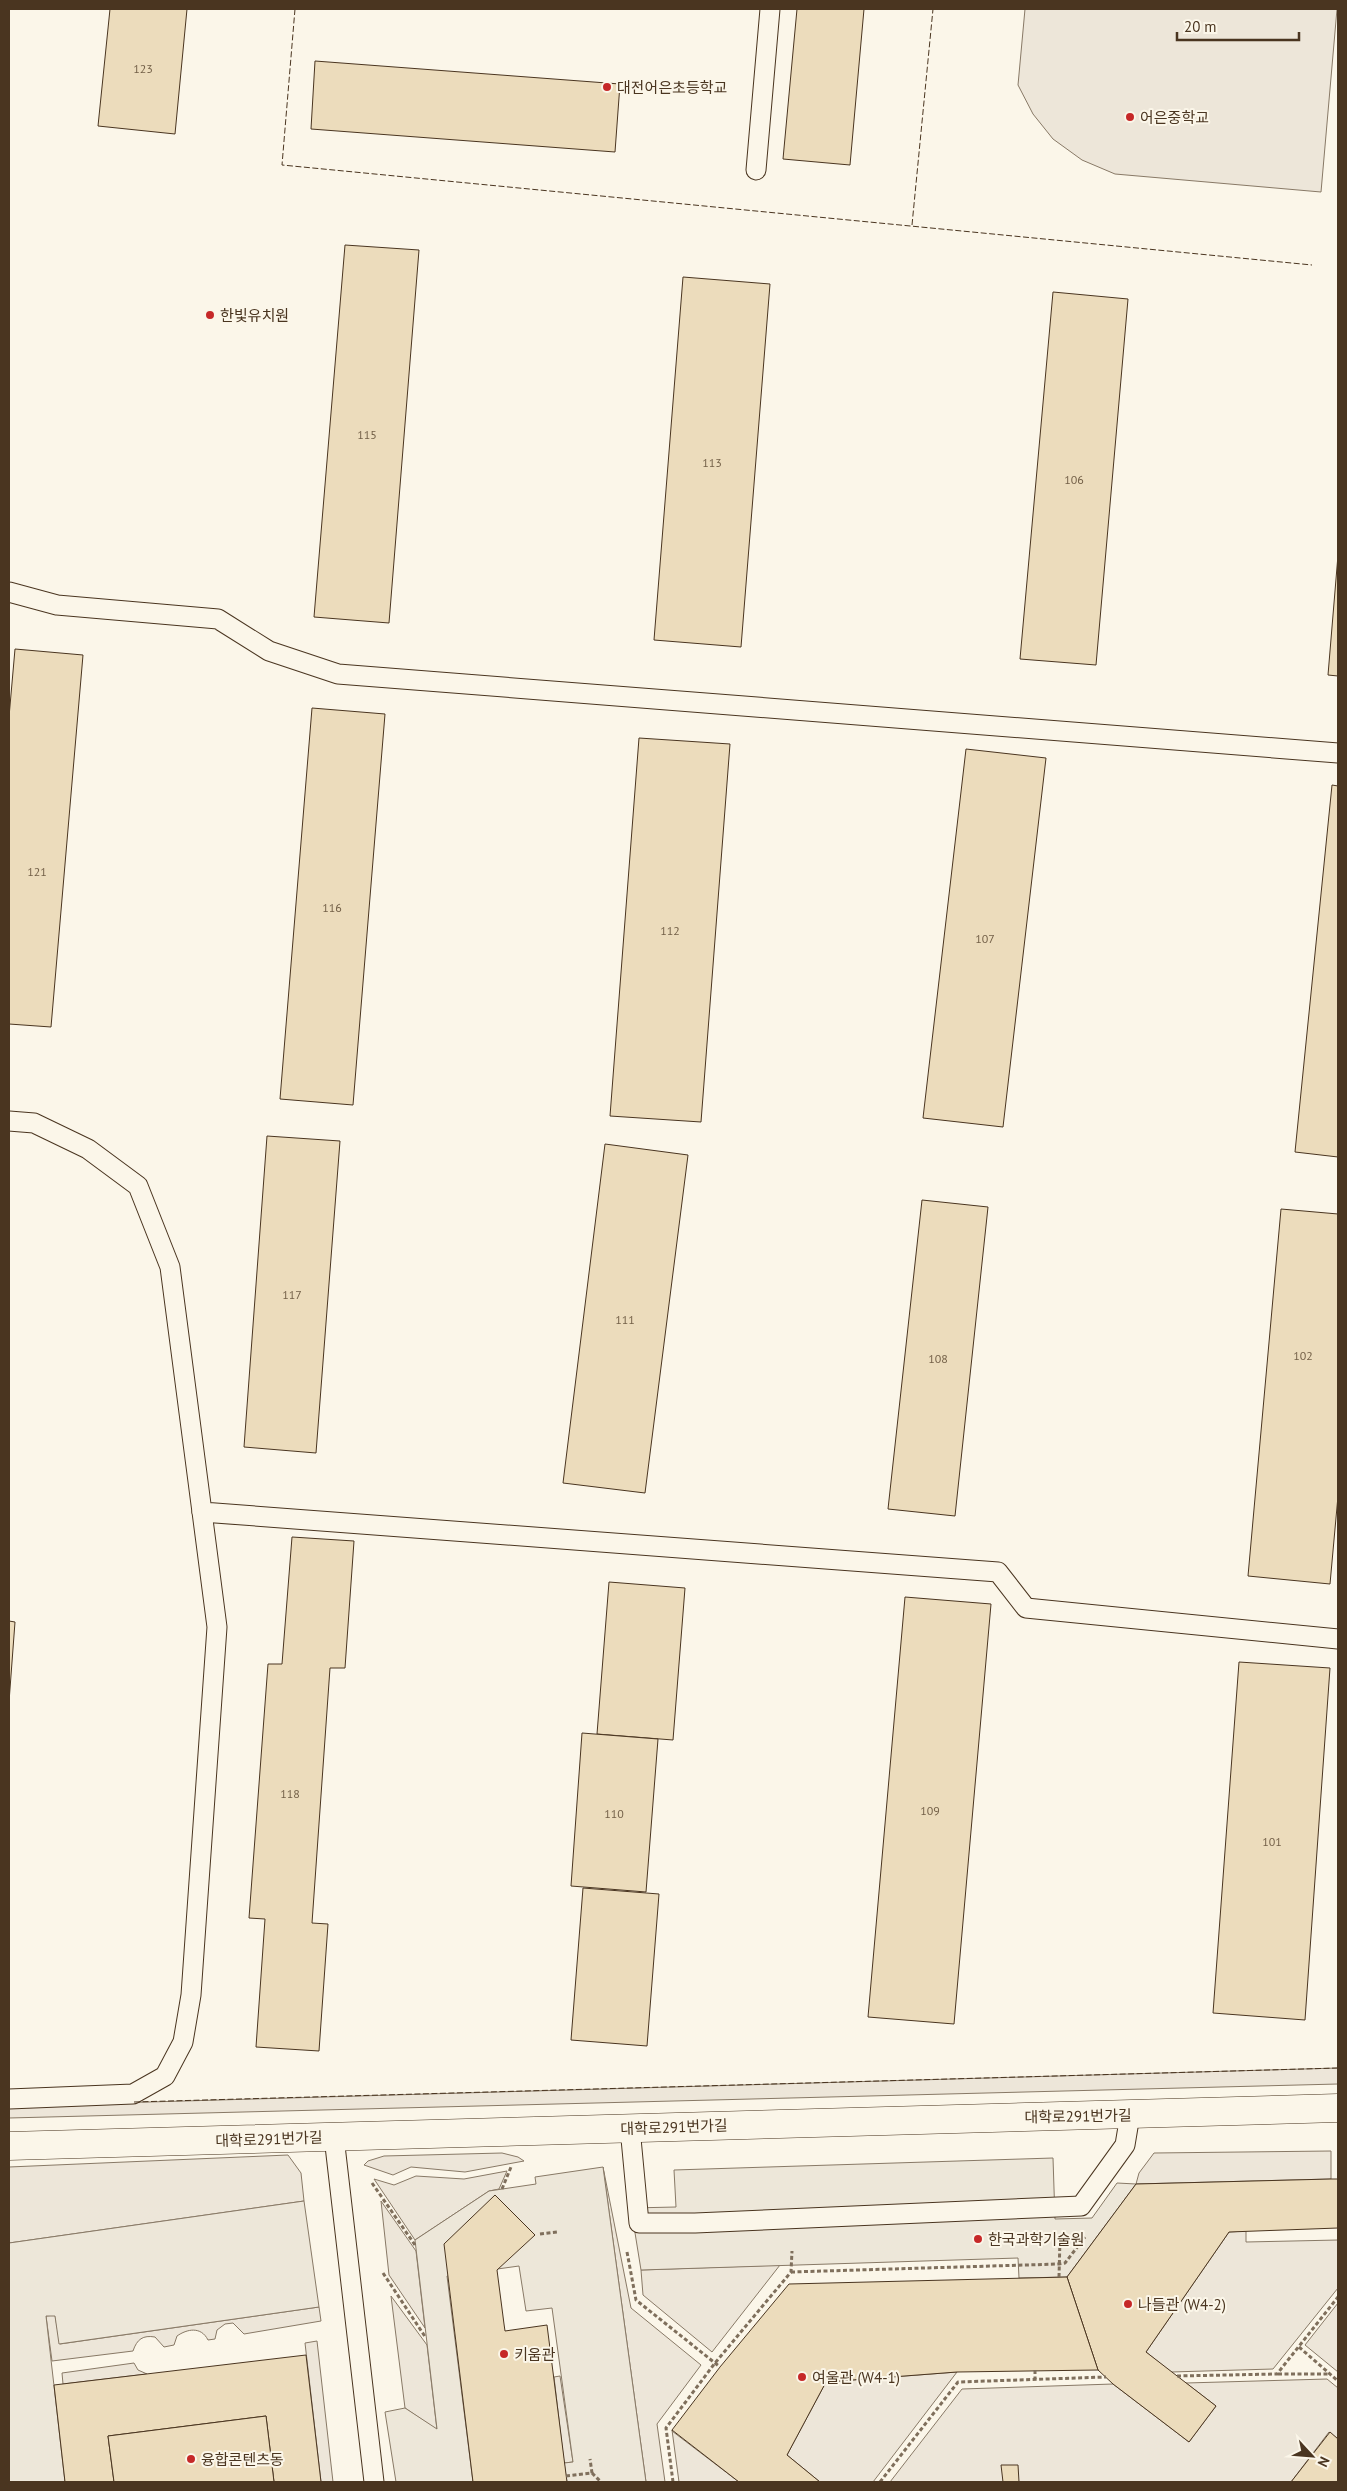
<svg xmlns="http://www.w3.org/2000/svg" width="1347" height="2491" viewBox="0 0 1347 2491" font-family="'PT Sans','Noto Sans KR',sans-serif">
<rect width="100%" height="100%" fill="#fbf6e9"/>
<g fill="#ede6d9" stroke="#887966">
<path d="M1025,9H1337L1321,192L1115,174L1082,160L1053,139L1033,114L1018,85Z"/>
<path d="M1338,2068V2084L9,2118V2106Z"/>
<path d="M1331,2151V2179L1136,2184L1139,2173L1154,2153Z"/>
<path d="M502,2153L518,2157L524,2161L465,2172L411,2167L393,2175L364,2165L368,2161L384,2156Z"/>
<path d="M288,2155L301,2173L304,2201L9,2243V2167Z"/>
<path d="M603,2167L631,2308L701,2365L657,2424L665,2482H646Z"/>
<path d="M507,2171L499,2189L489,2191L415,2240L374,2179L394,2185L416,2176L464,2179Z"/>
<path d="M381,2201L416,2251L425,2328L389,2275Z"/>
<path d="M1246,2231V2242L1338,2240V2288L1273,2369L1171,2372L1146,2352L1229,2232Z"/>
<path d="M780,2265L712,2352L643,2295L641,2270Z"/>
<path d="M391,2296L427,2345L437,2430L405,2408Z"/>
<path d="M1338,2303V2372L1305,2345Z"/>
<path d="M319,2307L321,2321L244,2334L233,2323L225,2324L217,2330L215,2339L208,2340C201,2326 187,2329 177,2336L174,2345L164,2347L155,2337C143,2335 137,2339 133,2351L52,2361L46,2316L55,2315L60,2344Z"/>
<path d="M317,2341L333,2482H321L305,2343Z"/>
<path d="M134,2363L138,2370L147,2374L63,2384L62,2373Z"/>
<path d="M957,2372L873,2482H820L787,2455L826,2382Z"/>
<path d="M560,2376L573,2462L564,2463L554,2377Z"/>
<path d="M1327,2379L1338,2388V2439L1329,2432L1291,2482H890L962,2389L1113,2384L1189,2442L1216,2406L1186,2383Z"/>
<path d="M672,2430V2431L739,2482H679Z"/>
</g>
<g fill="#ede7d9" stroke="#887966">
<path d="M1053,2158L1055,2219L1092,2218L1117,2183L1136,2184L1067,2277L1019,2278L1018,2258L641,2270L631,2208L676,2207L674,2170Z"/>
<path d="M603,2167L646,2482H567L564,2463L573,2462L552,2308L526,2311L519,2266L447,2276L473,2482H396L385,2412L405,2408L437,2429L415,2240L489,2191L536,2184L535,2177Z"/>
<path d="M304,2201L319,2307L59,2344L55,2316H46L65,2482H9V2243Z"/>
</g>
<g fill="#ecdcbc" stroke="#4a3520">
<path d="M110,9H187L175,134L98,126Z"/>
<path d="M797,9H864L850,165L783,159Z"/>
<path d="M315,61L620,84L615,152L311,129Z"/>
<path d="M345,245L419,250L389,623L314,617Z"/>
<path d="M683,277L770,284L741,647L654,640Z"/>
<path d="M1053,292L1128,299L1096,665L1020,659Z"/>
<path d="M1338,555V676L1328,675Z"/>
<path d="M15,649L83,655L51,1027L9,1024V717Z"/>
<path d="M312,708L385,714L353,1105L280,1099Z"/>
<path d="M639,738L730,744L701,1122L610,1116Z"/>
<path d="M966,749L1046,758L1003,1127L923,1118Z"/>
<path d="M1332,785L1338,786V1157L1295,1152Z"/>
<path d="M267,1136L340,1141L316,1453L244,1447Z"/>
<path d="M605,1144L688,1155L645,1493L563,1483Z"/>
<path d="M922,1200L988,1207L955,1516L888,1509Z"/>
<path d="M1281,1209L1338,1214V1496L1330,1584L1248,1576Z"/>
<path d="M292,1537L354,1541L345,1668H330L312,1923L328,1924L319,2051L256,2047L265,1919L249,1918L268,1664H282Z"/>
<path d="M609,1582L685,1588L673,1740L597,1734Z"/>
<path d="M905,1597L991,1604L954,2024L868,2017Z"/>
<path d="M9,1621L15,1622L9,1702Z"/>
<path d="M1239,1662L1330,1668L1305,2020L1213,2013Z"/>
<path d="M582,1733L658,1739L646,1892L571,1886Z"/>
<path d="M583,1888L659,1894L647,2046L571,2040Z"/>
<path d="M1331,2179H1338V2228L1229,2232L1146,2352L1216,2406L1189,2442L1113,2384L1098,2370L1067,2277L1136,2184Z"/>
<path d="M495,2195L535,2235L497,2270L504,2324L505,2331L547,2325L567,2482H473L444,2244Z"/>
<path d="M1067,2277L1098,2370L957,2372L826,2382L787,2455L820,2482H739L672,2430L720,2367L789,2284Z"/>
<path d="M306,2355L321,2482H274L266,2416L108,2436L114,2482H65L54,2385Z"/>
<path d="M266,2416L274,2482H114L108,2436Z"/>
<path d="M1330,2432L1338,2439V2482H1291Z"/>
<path d="M1001,2465H1018L1019,2482H1003Z"/>
</g>
<g fill="none" stroke-linecap="round" stroke-linejoin="round">
<g stroke="#4a3520" stroke-width="21">
<g id="lane">
<path d="M756,170L770,9"/>
<path d="M9,592L57,605L218,619L269,651L338,674L1338,753"/>
<path d="M9,1121L34,1123L88,1149L138,1186L170,1267L202,1512L998,1572L1026,1608L1338,1639"/>
<path d="M9,2099L133,2094L165,2076L183,2042L191,1995L217,1627L202,1512"/>
<path d="M630,2128L639,2223H695L1081,2206L1125,2145L1130,2115"/>
<path d="M334,2137L374,2482"/>
</g>
</g>
<g stroke="#4a3520" stroke-width="29">
<path id="street" d="M9,2146L1338,2108"/>
</g>
<g stroke="#7f6f5c" stroke-width="3" stroke-dasharray="4 2.5" stroke-linecap="butt">
<path d="M372,2183L415,2245"/>
<path d="M502,2189L511,2167"/>
<path d="M540,2234L557,2232"/>
<path d="M627,2252L636,2300L720,2367"/>
<path d="M791,2272L1059,2264L1065,2263L1085,2237"/>
<path d="M383,2273L426,2338"/>
<path d="M1059,2277L1060,2238"/>
<path d="M1299,2347L1338,2381"/>
<path d="M1035,2370V2379"/>
<path d="M1278,2374H1329"/>
<path d="M1177,2376L1277,2374L1338,2297"/>
<path d="M592,2473L601,2482"/>
<path d="M566,2476L592,2473L590,2459"/>
<path d="M673,2482L666,2428L715,2363L791,2272L792,2251"/>
<path d="M880,2482L958,2382L1106,2377"/>
</g>
<use href="#lane" stroke="#fbf6e9" stroke-width="19"/>
<use href="#street" stroke="#fbf6e9" stroke-width="28"/>
<g stroke="#4a3520" stroke-width="1" stroke-dasharray="6 2.5" stroke-linecap="butt">
<path d="M295,9L282,165L1312,265"/>
<path d="M912,225L933,9"/>
<path d="M134,2102L1338,2068"/>
</g>
</g>
<g fill="#c62828" stroke="#fbf6e9" stroke-width="2">
<circle cx="607" cy="87" r="5"/>
<circle cx="1130" cy="117" r="5"/>
<circle cx="210" cy="315" r="5"/>
<circle cx="978" cy="2239" r="5"/>
<circle cx="1128" cy="2304" r="5"/>
<circle cx="504" cy="2354" r="5"/>
<circle cx="802" cy="2377" r="5"/>
<circle cx="191" cy="2459" r="5"/>
</g>
<g text-anchor="middle" dominant-baseline="central" stroke-width="4" stroke-linejoin="round" paint-order="stroke">
<g font-size="12" fill="#725f47">
<text x="143" y="68">123</text>
<text x="367" y="434">115</text>
<text x="712" y="462">113</text>
<text x="1074" y="479">106</text>
<text x="37" y="871">121</text>
<text x="332" y="907">116</text>
<text x="670" y="930">112</text>
<text x="985" y="938">107</text>
<text x="292" y="1294">117</text>
<text x="625" y="1319">111</text>
<text x="1303" y="1355">102</text>
<text x="938" y="1358">108</text>
<text x="290" y="1793">118</text>
<text x="930" y="1810">109</text>
<text x="614" y="1813">110</text>
<text x="1272" y="1841">101</text>
</g>
<g font-size="15" fill="#4a3520" stroke="#fbf6e9" text-anchor="start">
<text x="617" y="87">대전어은초등학교</text>
<text x="1140" y="117">어은중학교</text>
<text x="220" y="315">한빛유치원</text>
<text x="988" y="2239">한국과학기술원</text>
<text x="1138" y="2304">나들관 (W4-2)</text>
<text x="514" y="2354">키움관</text>
<text x="812" y="2377">여울관 (W4-1)</text>
<text x="201" y="2459">융합콘텐츠동</text>
</g>
<g font-size="15" fill="#4a3520" stroke="#fbf6e9">
<text transform="translate(1078 2116) rotate(-1)">대학로291번가길</text>
<text transform="translate(674 2127) rotate(-2)">대학로291번가길</text>
<text transform="translate(269 2139) rotate(-2)">대학로291번가길</text>
</g>
</g>
<rect width="1347" height="2491" fill="none" stroke="#4a3520" stroke-width="20"/>
<g transform="translate(1312 2456) rotate(116)" stroke="#fbf6e9" stroke-width="4" paint-order="stroke">
<path d="M0-4L9 19L0 12L-9 19Z" fill="#4a3520"/>
<text y="-8" font-size="14" font-weight="bold" text-anchor="middle" fill="#4a3520">N</text>
</g>
<path d="M1177 32v8h122v-8" fill="none" stroke="#4a3520" stroke-width="2.5"/>
<text x="1184" y="32" font-size="15" fill="#4a3520" stroke="#fbf6e9" stroke-width="4" paint-order="stroke">20 m</text>
</svg>
